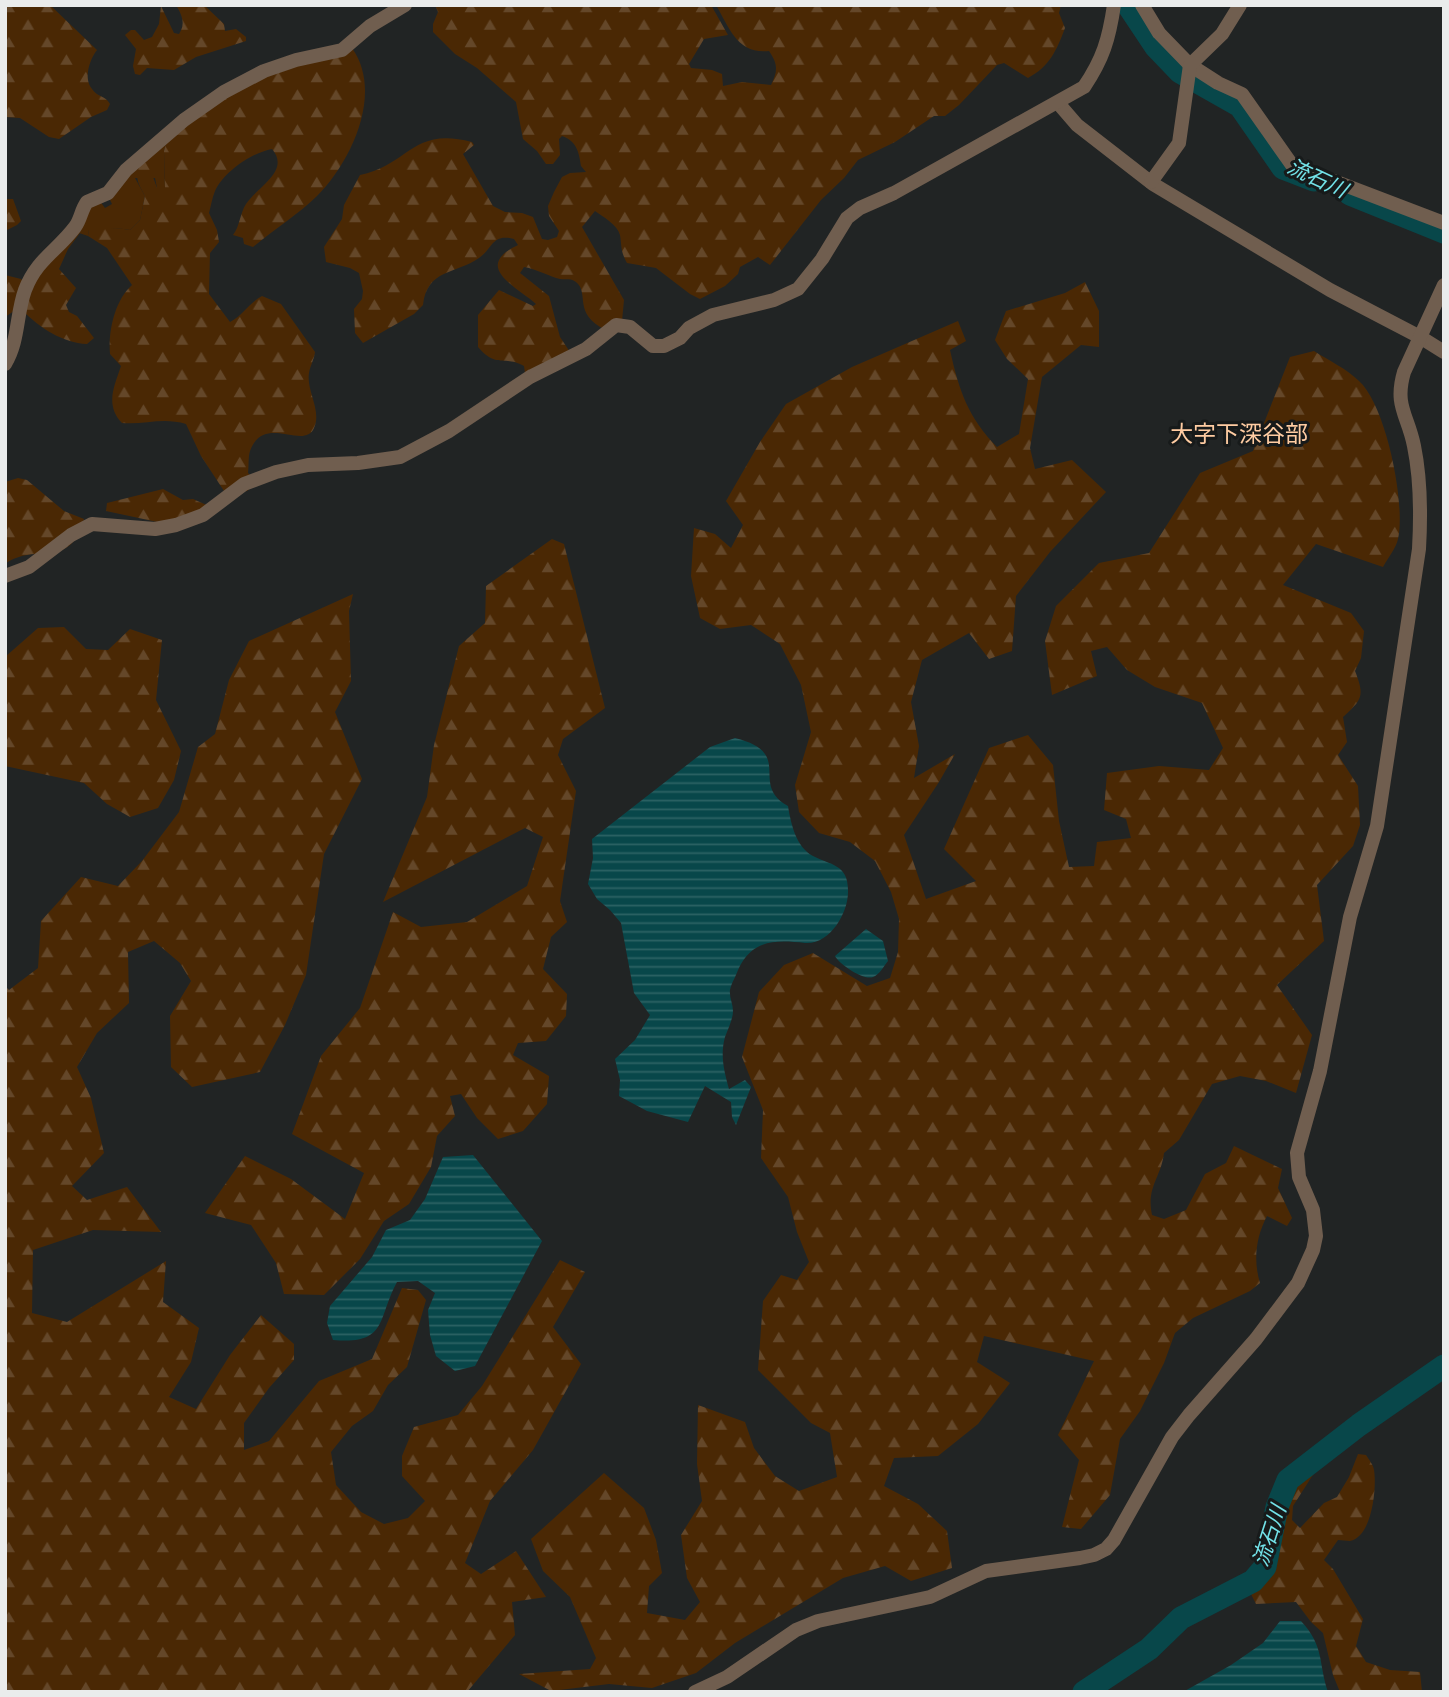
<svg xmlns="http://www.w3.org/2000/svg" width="1449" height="1697" viewBox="0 0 1449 1697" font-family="'Varela Round','Noto Sans JP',sans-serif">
<defs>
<pattern id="forest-firs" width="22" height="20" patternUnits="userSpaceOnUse" patternTransform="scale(1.75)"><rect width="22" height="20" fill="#4a2804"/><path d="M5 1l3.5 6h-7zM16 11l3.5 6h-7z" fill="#644729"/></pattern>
<pattern id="water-rules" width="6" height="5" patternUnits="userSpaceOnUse" patternTransform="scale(1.75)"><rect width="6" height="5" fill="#08474a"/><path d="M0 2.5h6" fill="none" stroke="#2c6264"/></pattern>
</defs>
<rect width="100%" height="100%" fill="#212424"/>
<path fill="#4a2804" d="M167,140L164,151L165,189L157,188L155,178H135L145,196L140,220L130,230C117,227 103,230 89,230L88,236L76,232L84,210L99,200L105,208L112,204L108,196Z"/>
<g fill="url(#forest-firs)">
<path d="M5,5H50L97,50C90,59 83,78 92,89C97,97 105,95 110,104L107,110L91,117L59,139L49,137L20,118L5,117Z"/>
<path d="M176,5H204L224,24L225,31L236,29L246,37V41L196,57L174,70L147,68L140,75L135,74L133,66L136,49L125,35L131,30H135L144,40L152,37L159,24L161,6L174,33L179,34C186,24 182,15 176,5Z"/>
<path d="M435,5H711L728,35L704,39L689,64L691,68L712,70L722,74L723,86L742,82L771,85C778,71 778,64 769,51C737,54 730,29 716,5H1061L1059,13L1065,28C1057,50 1049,67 1028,78L1004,63L997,65L959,105L945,116H934L895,142L858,160L844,178L821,200L770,265L758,257L740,267L738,274L725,286L700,299L690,294L656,268L627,263C620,250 622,247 620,235C617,224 603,217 595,211L582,227L624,300L622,321L606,330C572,314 590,293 576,282C571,278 566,280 560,279C550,277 537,269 524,267L520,273L549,296L560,337L570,352L525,373L524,366C504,355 497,369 478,347V315L499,290L533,306L536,304C516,286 472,267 518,245L514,239C492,233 493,248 479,258C456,274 427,269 423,305L414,314L363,343L355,333L354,309L362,299L363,291L359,273L350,268L326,262L324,247L342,219L344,205L360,175C409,165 412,126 472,142L474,145L463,154L493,206L505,212L522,213L533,217L542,239L548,240L557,237L559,231L549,216L548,206L554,192L562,177L570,173L586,172L581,166C579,153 577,141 562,136L559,139L560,155L553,164H546L537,151L523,139L516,102L477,68L455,54L433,32V24L438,12Z"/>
<path d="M352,48C384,93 351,162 317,196C300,213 272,231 253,247L244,244L243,238L233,235C240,226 240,213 246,204C257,187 291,171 272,149C251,153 224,172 215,191C212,198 211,206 209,213L217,230L219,242L210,253L209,294L230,322C243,315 249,303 262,296L281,304L315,352C314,360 310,366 309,373C306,391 322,410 314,428C304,451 264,413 250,451C248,457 249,466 248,473L252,477L253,486L247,491L226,494L201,456L186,424C163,417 144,425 122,423C105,405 114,387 121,366L110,354C108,331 115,300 132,285L107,248L88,236L89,230L94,226C106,230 118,227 130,230L140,220L145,196C138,183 133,176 142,162L148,163L157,188H165L164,151L167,140L186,122L264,73Z"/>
<path d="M5,199H13L21,221L17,225L5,231Z"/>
<path d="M76,232L80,233L68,249L59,269L76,288L66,305L69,312L77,316L94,338L87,344C63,343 40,328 23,311L31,281Z"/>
<path d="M5,275L21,279L24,283L17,309L5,317Z"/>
<path d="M1085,282L1099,311V347L1081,345L1042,377L1030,448L1035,469L1072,460L1106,492L1050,552L1016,596L1012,651L989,659L969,633L922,660L911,702L919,746L914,778L955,754L939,782L904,835L926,899L976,881L944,849L989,748L1028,735L1053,765L1059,821L1069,867L1094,866L1097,842L1131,838L1126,819L1104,810L1107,773L1159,766L1209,770L1223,748L1202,703L1155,687L1127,670L1107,647L1091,651L1097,676L1052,695L1045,641L1056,606L1099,563L1149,553L1200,473L1253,451L1290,357L1314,351C1328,360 1347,369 1359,381C1386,405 1406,504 1398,539C1396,548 1388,558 1383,567L1316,544L1283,585L1351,613L1364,631L1361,658L1355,671C1365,696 1362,700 1343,717L1347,742L1338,755L1358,786L1360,825L1353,846L1317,885L1324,941L1277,985L1312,1035L1296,1093L1266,1081L1240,1076L1212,1084L1179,1140L1164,1153C1161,1178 1146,1187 1152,1215L1164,1219L1186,1210L1205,1174L1226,1163L1234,1146L1282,1169L1278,1188L1292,1218L1287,1226L1267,1216C1256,1237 1253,1260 1260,1283L1250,1291L1193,1318L1175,1333L1164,1363L1140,1411L1120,1439L1110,1495L1081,1529L1062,1527L1079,1460L1058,1435L1094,1361L984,1336L977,1362L1010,1383L978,1424L938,1456L894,1458L884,1486L918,1504L947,1531L952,1568L911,1581L885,1566L843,1578L735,1643L696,1673L652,1688L609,1684L551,1691L519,1674L590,1669L596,1658L570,1597L543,1571L531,1539L604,1473L644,1508L656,1540L662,1573L649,1586L647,1613L685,1620L700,1602L687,1578L681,1535L702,1501L697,1464L698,1405L745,1422L754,1448L775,1476L799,1491L837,1477L830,1433L811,1423L758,1370L763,1301L781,1275L797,1280L809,1262L797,1232L788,1197L761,1158L763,1110L742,1057L759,992L784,965L813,953L867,986L890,978L898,952L899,919L891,892L875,861L850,842L819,833L799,812L795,785L811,732L801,685L780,644L751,625L720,629L700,618L691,576L694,528L715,534L731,548L743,525L726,501L760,442L786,404L852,367L958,321L966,341L950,350C959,391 968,417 997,447L1019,434L1028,379L1007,359L995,340L1006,311L1065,293Z"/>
<path d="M18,478L27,480L64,511L84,519C69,572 37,541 5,564V482Z"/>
<path d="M163,489L183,500L193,499L211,507L162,523L106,511L107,503Z"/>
<path d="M552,539L564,544L605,708L563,739L558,755L576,791L560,901L567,922L551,937L543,969L567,994L566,1016L546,1041L518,1043L513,1055L549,1076L547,1104L523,1131L498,1139L477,1118L461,1094L450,1096L455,1116L437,1136L431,1167L409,1204L384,1221L360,1259L324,1295L284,1294L276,1263L251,1225L205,1213L245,1156L291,1179L345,1219L364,1173L292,1134L321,1056L360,1008L393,912L421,927L467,922L527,886L543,837L525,828L383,902L427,797L434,745L459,646L485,623L486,586Z"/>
<path d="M353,594L349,611L351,681L335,712L362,779L324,854L306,975L285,1025L260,1072L192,1087L171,1067L170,1016L191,981L180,963L154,941L128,952L129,1003L97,1033L77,1067L91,1098L104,1153L72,1186L87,1200L127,1187L161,1232L93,1230L33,1250L32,1313L67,1322L166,1261L163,1302L199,1328L191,1362L169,1397L196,1409L230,1355L261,1315L294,1344V1360L269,1388L244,1423V1450L269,1441L319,1381L372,1359L402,1288L418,1290L426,1300L407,1367L388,1385L373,1411L352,1426L331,1452L336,1485L361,1512L384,1524L408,1518L425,1501L402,1476V1456L414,1427L458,1415L482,1386L560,1260L585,1272L553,1327L581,1364L533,1450L490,1501L465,1563L481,1574L516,1551L546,1597L512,1602L515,1635L467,1692H5V986L9,990L38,968L41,921L81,877L118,886L142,861L179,812L198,747L215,734L229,680L249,641Z"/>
<path d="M64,627L86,649L108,650L130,629L162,640L156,700L181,751L174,780L158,808L130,817L107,804L84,783L5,766V657L38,628Z"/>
<path d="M1358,1454L1366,1455C1369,1460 1373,1464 1374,1470C1377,1488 1372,1537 1350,1541C1346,1541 1342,1540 1338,1540L1324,1560L1333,1569L1363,1619L1356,1646L1366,1662L1390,1670L1420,1672L1422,1692H1340L1333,1675L1323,1633L1311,1622L1296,1602L1256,1604L1250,1592L1259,1575L1266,1537L1289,1480L1300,1472L1316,1470L1293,1506L1292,1520L1300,1528L1324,1503L1337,1497L1349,1477Z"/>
</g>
<g fill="url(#water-rules)">
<path d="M735,738C796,753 748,784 788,806C791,824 796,847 813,856C830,865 848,864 848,890C849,912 830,945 805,943C776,940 752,939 738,970C736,976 731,984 730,990C729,997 733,1004 733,1011C733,1019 728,1029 725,1037C720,1055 724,1071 729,1089L745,1080L751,1087L736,1125L732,1117L731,1102L705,1086L688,1122L647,1111L619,1096L620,1080L615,1059L635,1040L650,1015L634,993L621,923L610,910L597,899L588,884L593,858L592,839L710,747Z"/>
<path d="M866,929L883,941L888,961C884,966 879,975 873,977C864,981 839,964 835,956Z"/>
<path d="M473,1155L542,1241L475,1366L455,1371L436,1356L430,1335L428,1310L435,1293L418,1281L397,1282C377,1319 388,1345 333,1340L327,1323L330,1306L372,1257L386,1230L410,1220L425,1199L443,1157Z"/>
<path d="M1280,1621H1301C1325,1647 1318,1663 1328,1692H1183L1231,1665L1263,1643Z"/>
</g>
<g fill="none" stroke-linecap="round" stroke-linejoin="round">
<g stroke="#08474a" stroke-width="23">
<path d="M1128,5L1156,47L1180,72L1240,106L1283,168L1314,180"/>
<path d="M1350,194L1444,232"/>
<path d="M1084,1692L1149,1649L1181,1618L1253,1581L1265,1567L1277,1507L1288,1480L1359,1425L1444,1366"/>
</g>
<g stroke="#705e4f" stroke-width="14">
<path d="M1142,5L1159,33L1190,65L1218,83L1242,94L1292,165L1444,223"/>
<path d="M1058,103L1077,125L1153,184L1330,290L1420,337L1444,352"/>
<path d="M1151,182L1179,143L1190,65L1222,34L1240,5"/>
<path d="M5,364C19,341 16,315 25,290C37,259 57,251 75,227C81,219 81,210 87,202L108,193L126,170L184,120L224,92L264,71L296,60L342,50L370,26L405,5"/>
<path d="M5,576L29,567L71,535L92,524L155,529L176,525L203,515L244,484L276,472L308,465L358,463L400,457L449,431L530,377L586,349L616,325L630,327L653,346H664L680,338L689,328L713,315L774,300L798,289L822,259L847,218L860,208L894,193L1084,87C1103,59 1109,39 1114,5"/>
<path d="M695,1692L727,1677L796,1630L818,1621L930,1597L986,1571L1080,1558L1094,1555L1106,1549L1114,1540L1172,1437L1189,1415L1256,1339L1298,1283L1313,1250L1316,1236L1313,1210L1299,1177L1297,1153L1320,1071L1350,917L1377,826L1419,549C1421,514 1421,480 1414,446C1408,415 1394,406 1404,372L1444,285"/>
</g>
</g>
<g text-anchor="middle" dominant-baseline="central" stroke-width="6" stroke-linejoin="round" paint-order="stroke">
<g font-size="21" font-style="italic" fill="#73e3e9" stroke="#171a1a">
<text transform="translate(1317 179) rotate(25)">流石川</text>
<text transform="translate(1270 1536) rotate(-72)">流石川</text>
</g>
<g font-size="23" fill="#ffcca2" stroke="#171a1a">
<text x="1239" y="435">大字下深谷部</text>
</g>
</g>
<rect width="1449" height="1697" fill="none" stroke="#eaecec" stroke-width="14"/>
</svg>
